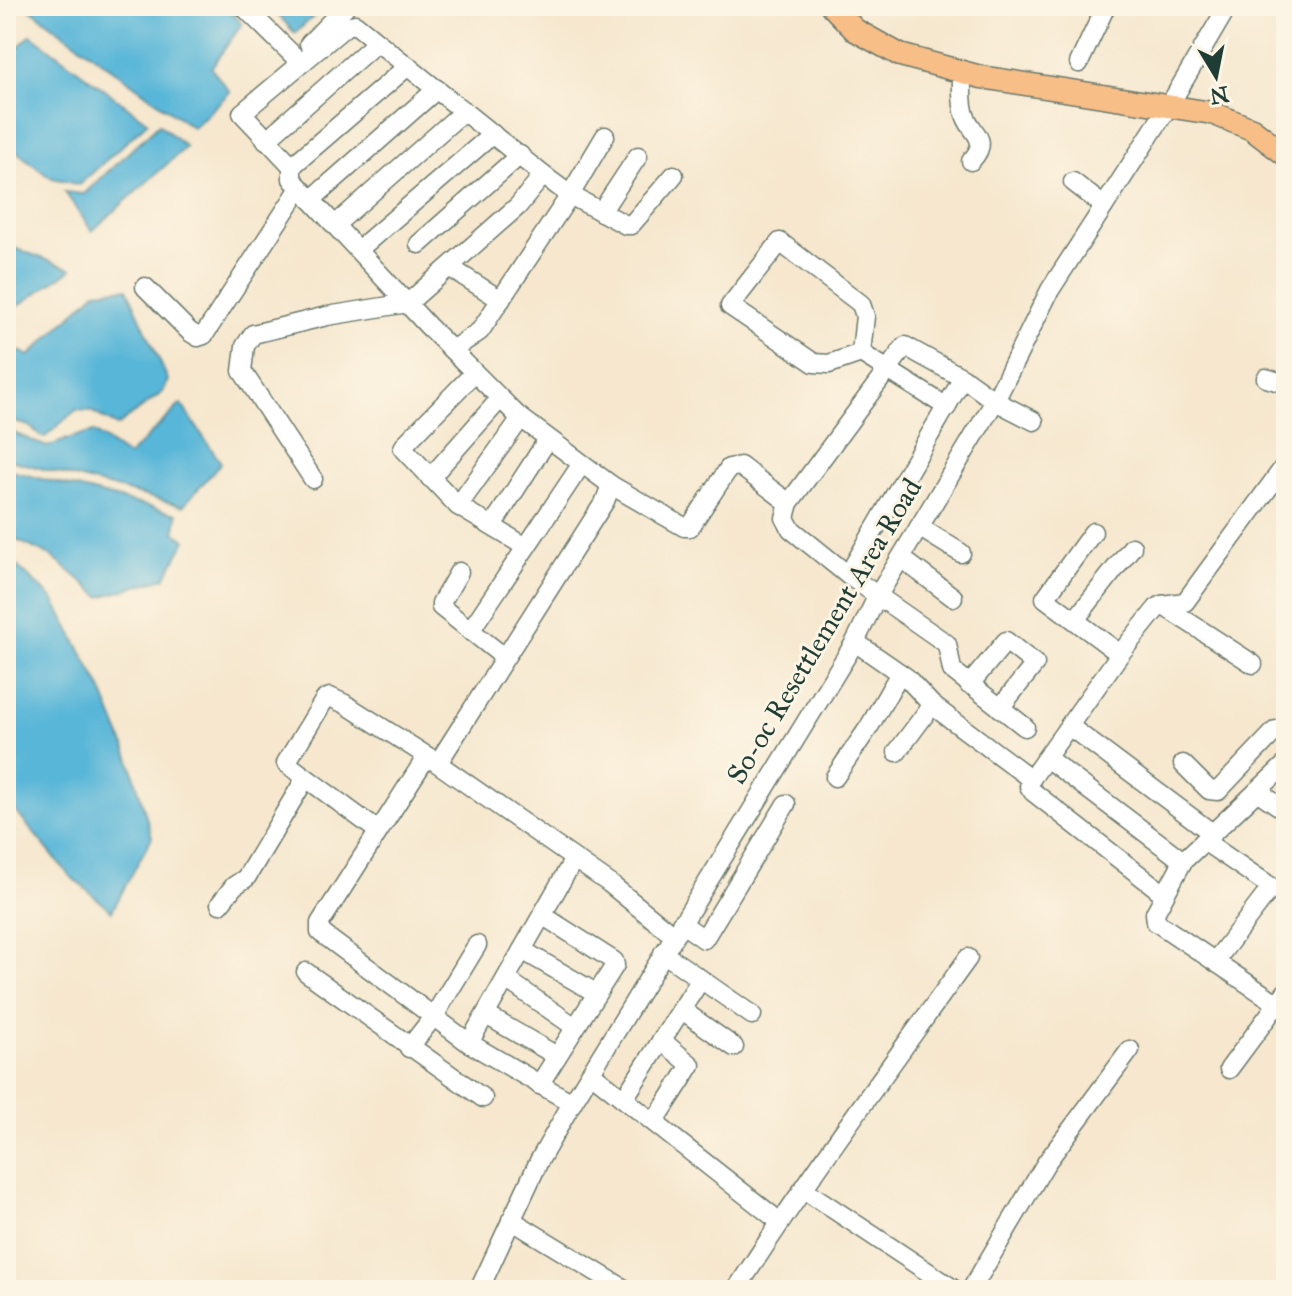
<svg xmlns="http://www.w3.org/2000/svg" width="1292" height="1296" viewBox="0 0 1292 1296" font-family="'IM FELL Great Primer',serif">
<rect width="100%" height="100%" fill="#fcf5e5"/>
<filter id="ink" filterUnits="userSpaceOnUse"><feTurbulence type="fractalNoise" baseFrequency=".0125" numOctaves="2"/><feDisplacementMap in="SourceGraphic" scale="16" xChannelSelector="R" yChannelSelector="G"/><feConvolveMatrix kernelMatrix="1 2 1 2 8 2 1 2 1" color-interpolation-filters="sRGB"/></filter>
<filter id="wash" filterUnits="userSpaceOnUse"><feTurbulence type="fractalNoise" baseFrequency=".006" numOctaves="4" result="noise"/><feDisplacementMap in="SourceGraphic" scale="32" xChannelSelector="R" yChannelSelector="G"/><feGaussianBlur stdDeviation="1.8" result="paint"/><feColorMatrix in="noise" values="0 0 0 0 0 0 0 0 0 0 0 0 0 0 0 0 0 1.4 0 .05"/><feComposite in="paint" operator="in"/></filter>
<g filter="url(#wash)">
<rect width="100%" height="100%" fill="#f6e7ce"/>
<g fill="#59b6d8" stroke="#3c7a86" stroke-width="2">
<path d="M26,6H226L242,24L211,68L230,92L193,128Z"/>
<path d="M270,6H325L295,33Z"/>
<path d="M31,35L148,122L79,185L49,177L6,143V58Z"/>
<path d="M159,124L186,147L92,231L65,192L84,194Z"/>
<path d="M6,245L72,269L15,308L6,306Z"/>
<path d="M127,288L168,380L163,392L117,426L91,411L76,410L44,438L29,426L6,419V344L29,356L97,291Z"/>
<path d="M181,404L221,463L183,506L6,459L7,430L47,447L73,437L94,432L128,456Z"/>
<path d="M12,471L177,514L175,532L186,540L165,578L101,597L51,556L6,535V485Z"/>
<path d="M6,556L53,599L100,686L129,757L152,837L112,911L70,876L6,800Z"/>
</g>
</g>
<g filter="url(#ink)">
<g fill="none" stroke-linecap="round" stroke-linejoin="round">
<g stroke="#6a786a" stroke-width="21">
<g id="minor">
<path d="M243,6L301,63"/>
<path d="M309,44L346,6"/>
<path d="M1079,63L1106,6"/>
<path d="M962,73C962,86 961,99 964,111C968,133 993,137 971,161"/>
<path d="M266,140L377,42"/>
<path d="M292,166L408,66"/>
<path d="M1073,182L1104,206"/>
<path d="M311,200L437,89"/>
<path d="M601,212L638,156"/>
<path d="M335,225L464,111"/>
<path d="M780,242L861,304L865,316L861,353L829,364L814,363L730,306Z"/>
<path d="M419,244L520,155"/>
<path d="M358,250L493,134"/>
<path d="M449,267L501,300"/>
<path d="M145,287L190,332L198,337L204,335L300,188"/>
<path d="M452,350L480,331L570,195L605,136"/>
<path d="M861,353L947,407"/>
<path d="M474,373L406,443L403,448L458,506L526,547"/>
<path d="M963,378L905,346L789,503L785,518L791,529L848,575L947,644L952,670L1025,727"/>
<path d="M1266,378L1286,384"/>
<path d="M430,478L500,399"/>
<path d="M313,479L242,371L245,346L253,334L327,316L408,303L518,206L543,175"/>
<path d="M611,485L684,527H690L729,468L740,466L789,503"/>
<path d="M458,506L521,418"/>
<path d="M492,526L548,439"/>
<path d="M919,527L961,553"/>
<path d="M1093,532L1045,598L1120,654"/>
<path d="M901,558L953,597"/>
<path d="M459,572L441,603V607L504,657"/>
<path d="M848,575L963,378L995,401L1034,421"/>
<path d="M1162,605L1253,664"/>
<path d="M1075,620L1132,547"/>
<path d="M470,631L581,465"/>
<path d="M855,642L907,678L932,705L1031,779L1120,654L1157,608L1162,605L1185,602L1286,464"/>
<path d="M969,685L1006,641L1035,664L1000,708"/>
<path d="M1069,726L1212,833"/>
<path d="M897,752L932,705"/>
<path d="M1048,759L1183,861L1286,764"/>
<path d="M438,763L605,501L611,485L517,415L428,326L292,179V166L242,113L346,26L355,24L543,175L570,195L626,225H631L674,175"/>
<path d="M1183,764L1209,790L1218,791L1276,730"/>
<path d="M835,777L869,727L900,673"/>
<path d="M1031,779L1029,786L1033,792L1164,894"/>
<path d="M1257,791L1286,811"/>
<path d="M378,831L286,763L325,699L330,697L345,704L427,756"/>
<path d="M1204,841L1286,897"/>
<path d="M1183,861L1155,913L1156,922L1278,1004"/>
<path d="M220,904L234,886L246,878L305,779"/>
<path d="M681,923L704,939L786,804"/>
<path d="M522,950L596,993"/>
<path d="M663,953L752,1015"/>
<path d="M1216,960L1271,888"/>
<path d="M306,972L483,1098"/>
<path d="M506,979L575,1027"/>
<path d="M682,1010L734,1047"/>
<path d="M486,1015L557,1056"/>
<path d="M469,1043L574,859"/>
<path d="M409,1048L434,1016L477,945"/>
<path d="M1229,1069L1286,992"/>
<path d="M591,1073L780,1222"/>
<path d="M539,1085L615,965L614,961L542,915"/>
<path d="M625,1097L701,979"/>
<path d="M572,1103L469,1043L320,932V923L427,756L609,883L673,935"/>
<path d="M655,1121L691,1065L661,1040"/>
<path d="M803,1189L955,1290"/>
<path d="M511,1220L626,1290"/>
<path d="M479,1290L539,1161L572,1103L855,642L877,597L995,401L1050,290L1170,104L1228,6"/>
<path d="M736,1290C809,1176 889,1068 968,958"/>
<path d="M971,1290L1046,1163L1130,1050"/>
</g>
</g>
<g stroke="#6a786a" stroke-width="25">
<path id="major" d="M832,6L855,30L900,55L981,77L1212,113L1252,129L1286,155"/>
</g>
<use href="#minor" stroke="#fff" stroke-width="18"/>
<use href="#major" stroke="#f7be88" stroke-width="22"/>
</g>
</g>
<g text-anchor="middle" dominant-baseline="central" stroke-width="6" stroke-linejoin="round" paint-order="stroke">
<g font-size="28" fill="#1f3d34" stroke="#fcf5e5">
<text transform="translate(824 631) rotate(-59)">So-oc Resettlement Area Road</text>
</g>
</g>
<rect width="1292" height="1296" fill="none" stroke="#fcf5e5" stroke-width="32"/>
<g transform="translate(1216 76) rotate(170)" stroke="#fcf5e5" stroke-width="6" paint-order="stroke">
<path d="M0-6L14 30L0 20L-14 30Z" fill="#1f3d34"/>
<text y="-12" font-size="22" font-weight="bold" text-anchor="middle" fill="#1f3d34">N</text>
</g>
</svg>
